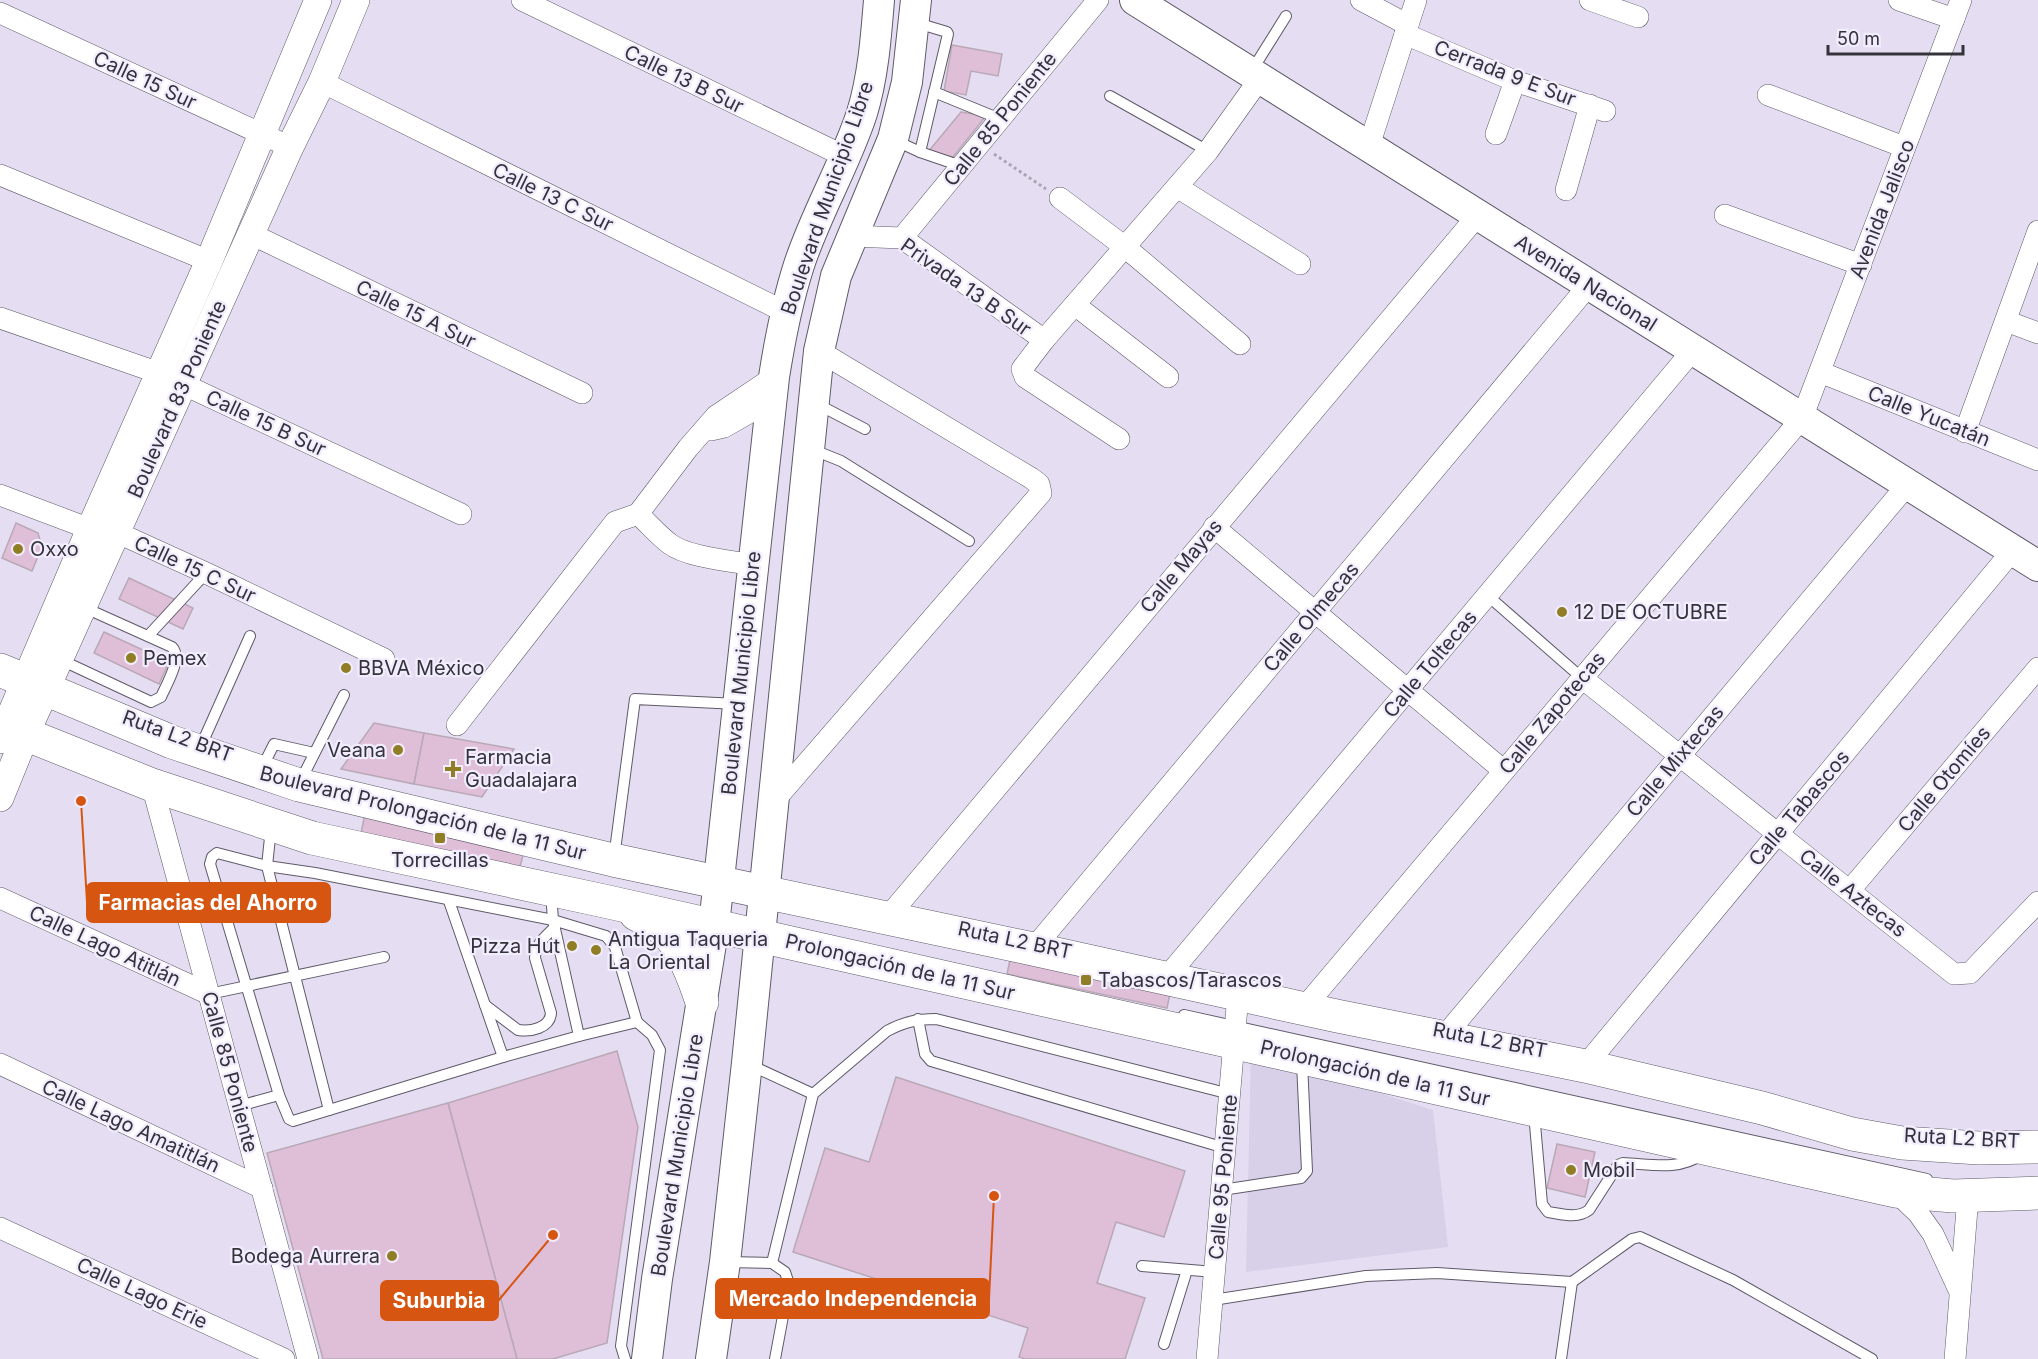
<svg xmlns="http://www.w3.org/2000/svg" width="2038" height="1359" viewBox="0 0 2038 1359" font-family="Inter,sans-serif">
<rect width="100%" height="100%" fill="#e5def2"/>
<path fill="#d8cfe8" d="M1251,1052L1433,1110L1448,1247L1246,1272Z"/>
<g fill="#dfbed8" stroke="#b9a8b5" stroke-width="1.5">
<path d="M952,45L1002,54L998,76L971,71L966,95L944,91Z"/>
<path d="M961,112L986,116L953,157L928,152Z"/>
<path d="M16,523L38,533L42,547L32,571L2,558Z"/>
<path d="M129,578L193,608L183,629L119,599Z"/>
<path d="M104,632L169,662L159,684L94,653Z"/>
<path d="M374,723L424,733L414,784L341,769Z"/>
<path d="M424,733L514,749L482,797L414,784Z"/>
<path d="M365,814L524,852L519,870L361,833Z"/>
<path d="M1011,955L1171,989L1167,1008L1007,974Z"/>
<path d="M617,1051L638,1127L607,1343L553,1359H517L448,1103Z"/>
<path d="M896,1077L1185,1171L1164,1237L1116,1222L1097,1283L1145,1298L1125,1359H1025L1019,1357L1028,1328L793,1252L825,1148L869,1162Z"/>
<path d="M448,1103L517,1359H323L267,1153Z"/>
<path d="M1557,1144L1595,1152L1585,1197L1547,1188Z"/>
</g>
<g fill="none" stroke-linecap="round" stroke-linejoin="round">
<g stroke="#5f5969" stroke-width="12">
<g id="service">
<path d="M917,23L947,32L948,34L920,152"/>
<path d="M1251,72L1286,16"/>
<path d="M934,92L1000,119"/>
<path d="M1110,96L1208,151"/>
<path d="M894,140L920,152L961,166"/>
<path d="M817,404L865,429"/>
<path d="M811,449L841,461L969,541"/>
<path d="M1487,595L1582,678"/>
<path d="M148,636L206,573"/>
<path d="M61,660L151,702L161,697C166,685 183,658 172,647L83,607"/>
<path d="M200,748L250,636"/>
<path d="M262,768L274,744L314,753"/>
<path d="M301,780L344,695"/>
<path d="M271,828L267,866L329,1110"/>
<path d="M614,858L635,699L738,704"/>
<path d="M449,901L503,1057L579,1036"/>
<path d="M209,994L384,957"/>
<path d="M485,1005L518,1030C531,1032 550,1028 551,1013L535,958C535,944 546,936 555,927"/>
<path d="M1184,1015L1927,1179"/>
<path d="M918,1019L925,1054L931,1061L1225,1148"/>
<path d="M748,1064L813,1094"/>
<path d="M279,1095L210,864L212,857L217,853L267,866L315,873L553,920L606,936L615,947L637,1022L579,1036L553,920L551,893"/>
<path d="M239,1106L279,1095L289,1119L293,1121L503,1057"/>
<path d="M1534,1113L1542,1204L1548,1212C1562,1214 1577,1219 1589,1210L1618,1165L1623,1163C1650,1164 1678,1171 1701,1155"/>
<path d="M1222,1190L1301,1178L1307,1171L1302,1063"/>
<path d="M726,1262L772,1263"/>
<path d="M1142,1266L1215,1272"/>
<path d="M1213,1300L1366,1276L1437,1273L1572,1282L1632,1239L1640,1237L1733,1280L1872,1359"/>
<path d="M1164,1344L1187,1270"/>
<path d="M625,1359L621,1346L660,1050L652,1035L637,1022"/>
<path d="M775,1359L789,1284L785,1272L772,1263L813,1094L887,1031C904,1022 917,1019 936,1019L1230,1094"/>
<path d="M1561,1359L1572,1282"/>
</g>
</g>
<g stroke="#5f5969" stroke-width="22">
<g id="minor">
<path d="M522,0L846,157"/>
<path d="M1361,0L1408,25"/>
<path d="M1590,0L1638,17"/>
<path d="M1899,0L1954,19"/>
<path d="M0,13L290,147"/>
<path d="M1405,34L1515,81L1605,111"/>
<path d="M322,82L785,312"/>
<path d="M1768,95L1904,147"/>
<path d="M1496,134L1515,81"/>
<path d="M1369,146L1416,0"/>
<path d="M0,175L209,261"/>
<path d="M1177,187L1300,264"/>
<path d="M1566,190L1590,105"/>
<path d="M1060,198L1125,247L1240,344"/>
<path d="M1725,215L1861,265"/>
<path d="M251,234L582,393"/>
<path d="M851,236L902,238L1044,340"/>
<path d="M902,238L1098,0"/>
<path d="M1075,305L1168,377"/>
<path d="M0,318L159,373L461,514"/>
<path d="M2006,321L2038,333"/>
<path d="M1820,372L2038,460"/>
<path d="M711,430L724,427L770,401"/>
<path d="M1965,432L2038,231"/>
<path d="M1119,439L1025,377L1022,369L1044,340L1208,151L1261,77"/>
<path d="M0,495L90,529L116,532L206,573L384,659"/>
<path d="M638,514C649,524 658,535 670,544C687,557 731,561 753,565"/>
<path d="M1214,527L1504,771"/>
<path d="M1582,678L1954,974L1970,973L2038,902"/>
<path d="M457,725L615,522L638,514L688,448L716,416L774,377"/>
<path d="M152,785L308,1359"/>
<path d="M773,802L1041,493L1039,484L1031,478L819,351"/>
<path d="M1850,890L2038,668"/>
<path d="M0,898L209,994"/>
<path d="M887,918L1478,215"/>
<path d="M1033,949L1589,285"/>
<path d="M1166,978L1693,350"/>
<path d="M1303,1009L1802,418L1961,0"/>
<path d="M1443,1038L1908,484"/>
<path d="M0,1064L262,1188"/>
<path d="M1585,1066L2013,550"/>
<path d="M1895,1191L1918,1213L1933,1234L1959,1290"/>
<path d="M0,1228L284,1359"/>
<path d="M1207,1359L1238,995"/>
<path d="M1955,1359L1968,1196"/>
</g>
</g>
<g stroke="#5f5969" stroke-width="28">
<g id="tertiary">
<path d="M0,740L90,529L209,261L318,0"/>
<path d="M0,798L28,729L290,147L322,82L356,0"/>
</g>
</g>
<g stroke="#5f5969" stroke-width="32">
<g id="secondary">
<path d="M1135,0L2038,566"/>
<path d="M647,1359L657,1279L714,925L774,377C780,339 787,302 799,265C816,213 845,165 862,113C873,77 876,38 879,0"/>
<path d="M711,1359L725,1262L747,1063L819,351L836,276L893,139L907,82L916,0"/>
</g>
</g>
<g stroke="#5f5969" stroke-width="34">
<g id="primary">
<path d="M0,670L172,742L299,785L613,860L1033,949L1337,1016L1585,1066L1762,1108L1852,1134L1902,1143L1979,1148L2038,1147"/>
<path d="M0,724L152,785L312,838L604,901L1895,1191L1953,1196L2038,1193"/>
<path d="M636,914C646,919 657,923 665,931C683,948 694,978 702,1002"/>
</g>
</g>
<path stroke="#aaa5b4" stroke-width="3" stroke-dasharray="3 3" stroke-linecap="butt" d="M994,154L1046,189"/>
<use href="#service" stroke="#fff" stroke-width="10"/>
<use href="#minor" stroke="#fff" stroke-width="21"/>
<use href="#tertiary" stroke="#fff" stroke-width="27"/>
<use href="#secondary" stroke="#fff" stroke-width="30"/>
<use href="#primary" stroke="#fff" stroke-width="33"/>
</g>
<g fill="#907e25" stroke="#f2ecff" stroke-width="2">
<circle cx="18" cy="549" r="6"/>
<circle cx="1562" cy="612" r="6"/>
<circle cx="131" cy="658" r="6"/>
<circle cx="346" cy="668" r="6"/>
<circle cx="398" cy="750" r="6"/>
<path d="M450 760h6v6h6v6h-6v6h-6v-6h-6v-6h6z"/>
<rect x="434" y="832" width="12" height="12" rx="3"/>
<circle cx="572" cy="946" r="6"/>
<circle cx="596" cy="950" r="6"/>
<rect x="1080" y="974" width="12" height="12" rx="3"/>
<circle cx="1571" cy="1170" r="6"/>
<circle cx="392" cy="1256" r="6"/>
</g>
<g text-anchor="middle" dominant-baseline="central" stroke-width="4.5" stroke-linejoin="round" paint-order="stroke">
<g font-size="20" fill="#35333a" stroke="#f2ecff">
<text transform="translate(1505 73) rotate(21)">Cerrada 9 E Sur</text>
<text transform="translate(684 79) rotate(26)">Calle 13 B Sur</text>
<text transform="translate(145 80) rotate(25)">Calle 15 Sur</text>
<text transform="translate(1000 119) rotate(-51)">Calle 85 Poniente</text>
<text transform="translate(553 197) rotate(26)">Calle 13 C Sur</text>
<text transform="translate(827 198) rotate(-71)">Boulevard Municipio Libre</text>
<text transform="translate(1882 209) rotate(-69)">Avenida Jalisco</text>
<text transform="translate(1586 283) rotate(32)">Avenida Nacional</text>
<text transform="translate(966 287) rotate(35)">Privada 13 B Sur</text>
<text transform="translate(416 314) rotate(26)">Calle 15 A Sur</text>
<text transform="translate(177 399) rotate(-66)">Boulevard 83 Poniente</text>
<text transform="translate(1929 416) rotate(22)">Calle Yucatán</text>
<text transform="translate(266 423) rotate(25)">Calle 15 B Sur</text>
<text transform="translate(1181 566) rotate(-50)">Calle Mayas</text>
<text transform="translate(195 569) rotate(25)">Calle 15 C Sur</text>
<text transform="translate(1311 617) rotate(-50)">Calle Olmecas</text>
<text transform="translate(1430 664) rotate(-50)">Calle Toltecas</text>
<text transform="translate(741 673) rotate(-84)">Boulevard Municipio Libre</text>
<text transform="translate(1552 713) rotate(-50)">Calle Zapotecas</text>
<text transform="translate(178 736) rotate(20)">Ruta L2 BRT</text>
<text transform="translate(1675 761) rotate(-50)">Calle Mixtecas</text>
<text transform="translate(1944 779) rotate(-50)">Calle Otomíes</text>
<text transform="translate(1799 808) rotate(-50)">Calle Tabascos</text>
<text transform="translate(423 813) rotate(14)">Boulevard Prolongación de la 11 Sur</text>
<text transform="translate(1853 893) rotate(38)">Calle Aztecas</text>
<text transform="translate(1015 940) rotate(12)">Ruta L2 BRT</text>
<text transform="translate(105 946) rotate(25)">Calle Lago Atitlán</text>
<text transform="translate(900 967) rotate(13)">Prolongación de la 11 Sur</text>
<text transform="translate(1490 1040) rotate(11)">Ruta L2 BRT</text>
<text transform="translate(230 1072) rotate(75)">Calle 85 Poniente</text>
<text transform="translate(1375 1073) rotate(13)">Prolongación de la 11 Sur</text>
<text transform="translate(131 1126) rotate(25)">Calle Lago Amatitlán</text>
<text transform="translate(1962 1138) rotate(3)">Ruta L2 BRT</text>
<text transform="translate(677 1155) rotate(-81)">Boulevard Municipio Libre</text>
<text transform="translate(1223 1177) rotate(-85)">Calle 95 Poniente</text>
<text transform="translate(142 1293) rotate(25)">Calle Lago Erie</text>
</g>
<g font-size="20" fill="#35333a" stroke="#f2ecff" text-anchor="start">
<text x="30" y="549">Oxxo</text>
<text x="1574" y="612">12 DE OCTUBRE</text>
<text x="143" y="658">Pemex</text>
<text x="358" y="668">BBVA México</text>
<text x="386" y="750" text-anchor="end">Veana</text>
<text x="465" y="757">Farmacia<tspan x="465" dy="23">Guadalajara</tspan></text>
<text x="440" y="860" text-anchor="middle">Torrecillas</text>
<text x="608" y="939">Antigua Taqueria<tspan x="608" dy="23">La Oriental</tspan></text>
<text x="560" y="946" text-anchor="end">Pizza Hut</text>
<text x="1098" y="980">Tabascos/Tarascos</text>
<text x="1583" y="1170">Mobil</text>
<text x="380" y="1256" text-anchor="end">Bodega Aurrera</text>
</g>
</g>
<path fill="none" stroke="#d65511" stroke-width="2" d="M81 801L87 902M994 1196L989 1299M553 1235L498 1301"/>
<g fill="#d65511" stroke="#f2ecff" stroke-width="2">
<circle cx="81" cy="801" r="6"/>
<circle cx="994" cy="1196" r="6"/>
<circle cx="553" cy="1235" r="6"/>
</g>
<g fill="#d65511" stroke="#d65511" stroke-width="2">
<rect x="87" y="883" width="243" height="39" rx="6"/>
<rect x="716" y="1279" width="273" height="39" rx="6"/>
<rect x="381" y="1281" width="117" height="39" rx="6"/>
</g>
<g font-size="21" text-anchor="middle" font-weight="bold" fill="#fff">
<text x="208" y="910">Farmacias del Ahorro</text>
<text x="853" y="1306">Mercado Independencia</text>
<text x="439" y="1308">Suburbia</text>
</g>
<path d="M1828 45v9h135v-9" fill="none" stroke="#35333a" stroke-width="3"/>
<text x="1837" y="45" font-size="18" fill="#35333a" stroke="#f2ecff" stroke-width="4.5" paint-order="stroke">50 m</text>
</svg>
